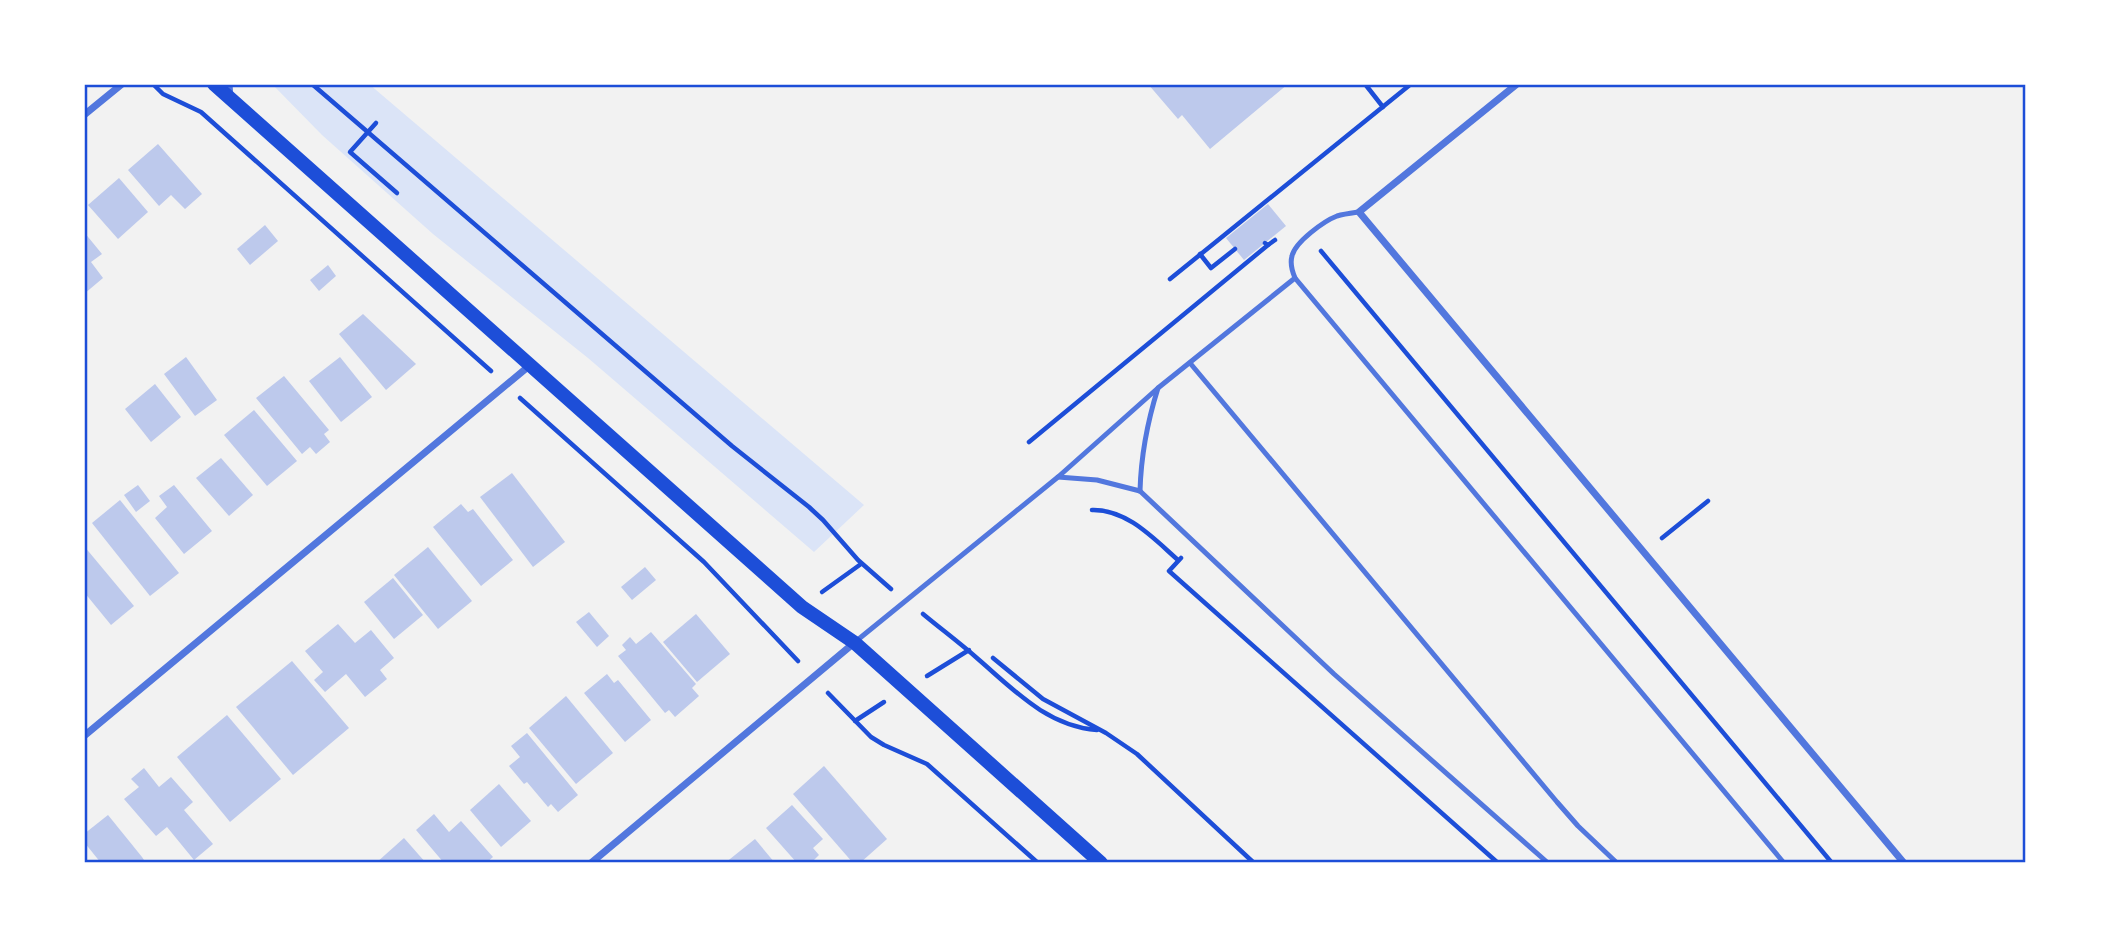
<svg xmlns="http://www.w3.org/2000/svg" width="2110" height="947" viewBox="0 0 2110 947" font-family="'PT Sans',sans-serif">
<rect width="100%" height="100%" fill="#f2f2f2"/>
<path fill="#dbe4f7" d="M272,84H369L864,505L814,552L588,358L433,234L322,135Z"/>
<g fill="#bdc9ec">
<path d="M1148,84H1288L1210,149L1182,115L1178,119Z"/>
<path d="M158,144L202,194L185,209L171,195L159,206L128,170Z"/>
<path d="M119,178L148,212L118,239L88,205Z"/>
<path d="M1268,204L1286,226L1244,260L1226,238Z"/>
<path d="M265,225L278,241L250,265L237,249Z"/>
<path d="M84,232L102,254L91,262L103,278L84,294Z"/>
<path d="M328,265L336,276L319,291L310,280Z"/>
<path d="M363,314L416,364L386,390L339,334Z"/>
<path d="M186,357L217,400L195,416L164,374Z"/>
<path d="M340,357L372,397L341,422L309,381Z"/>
<path d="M284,376L329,430L324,434L330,442L316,454L310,447L302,454L256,398Z"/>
<path d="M155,384L181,417L151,442L125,409Z"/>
<path d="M254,410L297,461L267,486L224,435Z"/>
<path d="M221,458L253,495L229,516L196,478Z"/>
<path d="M512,473L565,542L533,567L480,497Z"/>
<path d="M138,485L150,501L136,512L124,495Z"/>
<path d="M174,485L212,531L184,554L155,518L167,507L159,496Z"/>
<path d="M120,500L179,573L150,596L92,523Z"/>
<path d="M461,504L468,512L473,509L513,560L481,586L433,527Z"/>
<path d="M84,546L134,606L111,625L84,592Z"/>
<path d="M428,547L472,601L438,629L394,575Z"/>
<path d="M645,567L656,580L632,600L621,587Z"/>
<path d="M393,578L423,615L394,639L364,602Z"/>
<path d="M589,612L609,636L597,647L576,622Z"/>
<path d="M696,614L730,654L697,682L663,642Z"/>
<path d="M338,624L355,643L371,630L394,658L380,670L387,679L365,697L346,674L325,692L314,680L323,672L305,651Z"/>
<path d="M651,632L696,684L692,688L699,696L675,717L669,710L665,713L618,656L626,650L622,645L630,637L636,644Z"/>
<path d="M292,661L349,728L293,775L236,707Z"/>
<path d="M607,674L614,683L618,680L651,720L625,742L584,693Z"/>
<path d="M566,696L613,753L576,784L529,728Z"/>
<path d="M227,715L281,779L230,822L177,757Z"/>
<path d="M527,733L578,795L558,812L551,804L548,807L527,782L524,784L509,766L520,757L511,746Z"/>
<path d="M824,766L887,839L860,863H853L793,794Z"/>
<path d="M144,768L159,787L171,777L193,802L184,810L213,844L194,860L167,827L156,836L124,799L139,787L131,779Z"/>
<path d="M499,784L531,821L501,847L470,810Z"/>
<path d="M792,805L823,839L813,848L819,855L811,863H797L766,828Z"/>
<path d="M434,814L449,832L461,821L493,857L486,863H444L416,830Z"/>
<path d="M108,815L142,857L146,863H101L84,842V834Z"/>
<path d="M404,838L426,863H376Z"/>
<path d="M755,839L775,863H725Z"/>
</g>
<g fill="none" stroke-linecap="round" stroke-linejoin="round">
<g stroke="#1d4ed8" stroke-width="4.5">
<path d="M153,84L163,94L201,112L491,371"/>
<path d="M312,84L732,446L809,507L823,520L858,560L891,589"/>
<path d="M1365,84L1383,107"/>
<path d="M376,123L350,152L397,193"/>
<path d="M1265,243L1268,245L1275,240"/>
<path d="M1321,251L1832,863"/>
<path d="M1200,254L1211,268L1235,249"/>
<path d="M1170,279L1411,84"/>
<path d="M520,398L704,562L798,661"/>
<path d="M1029,442L1268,245"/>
<path d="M1092,510C1127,509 1154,539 1178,560"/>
<path d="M1662,538L1708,501"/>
<path d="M1181,558L1169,571L1498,863"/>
<path d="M822,592L861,564"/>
<path d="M923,614C941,629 960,643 978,659C1014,690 1047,726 1097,730"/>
<path d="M993,658L1043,699L1106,733L1137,754L1254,863"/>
<path d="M927,676L969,650"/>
<path d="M828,693L871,737L884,745L927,764L1038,863"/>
<path d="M855,721L884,702"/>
</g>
<g stroke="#5277de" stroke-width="5">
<path d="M1295,278C1292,271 1290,263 1292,256C1295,242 1324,221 1337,216C1344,214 1352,213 1359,212"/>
<path d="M1190,363L1557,802L1578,826L1617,863"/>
<path d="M1058,477L1097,480L1140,491L1334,674L1548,863"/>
<path d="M1140,491C1141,455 1147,423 1158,388"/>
<path d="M855,642L1058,477L1158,388L1295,278L1784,863"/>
</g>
<g stroke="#5277de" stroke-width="7">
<path d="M229,84L230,98"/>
<path d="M1517,84L1359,212L1904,863"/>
<path d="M84,115L122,84"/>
<path d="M84,736L529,366"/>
<path d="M591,863L854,643"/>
</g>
<path stroke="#1d4ed8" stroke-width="14" d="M214,84L802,607L855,643L1101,863"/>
</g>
<rect width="2110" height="947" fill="none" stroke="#ffffff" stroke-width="172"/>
<rect x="86" y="86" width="1938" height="775" fill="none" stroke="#1d4ed8" stroke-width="2.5"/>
</svg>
